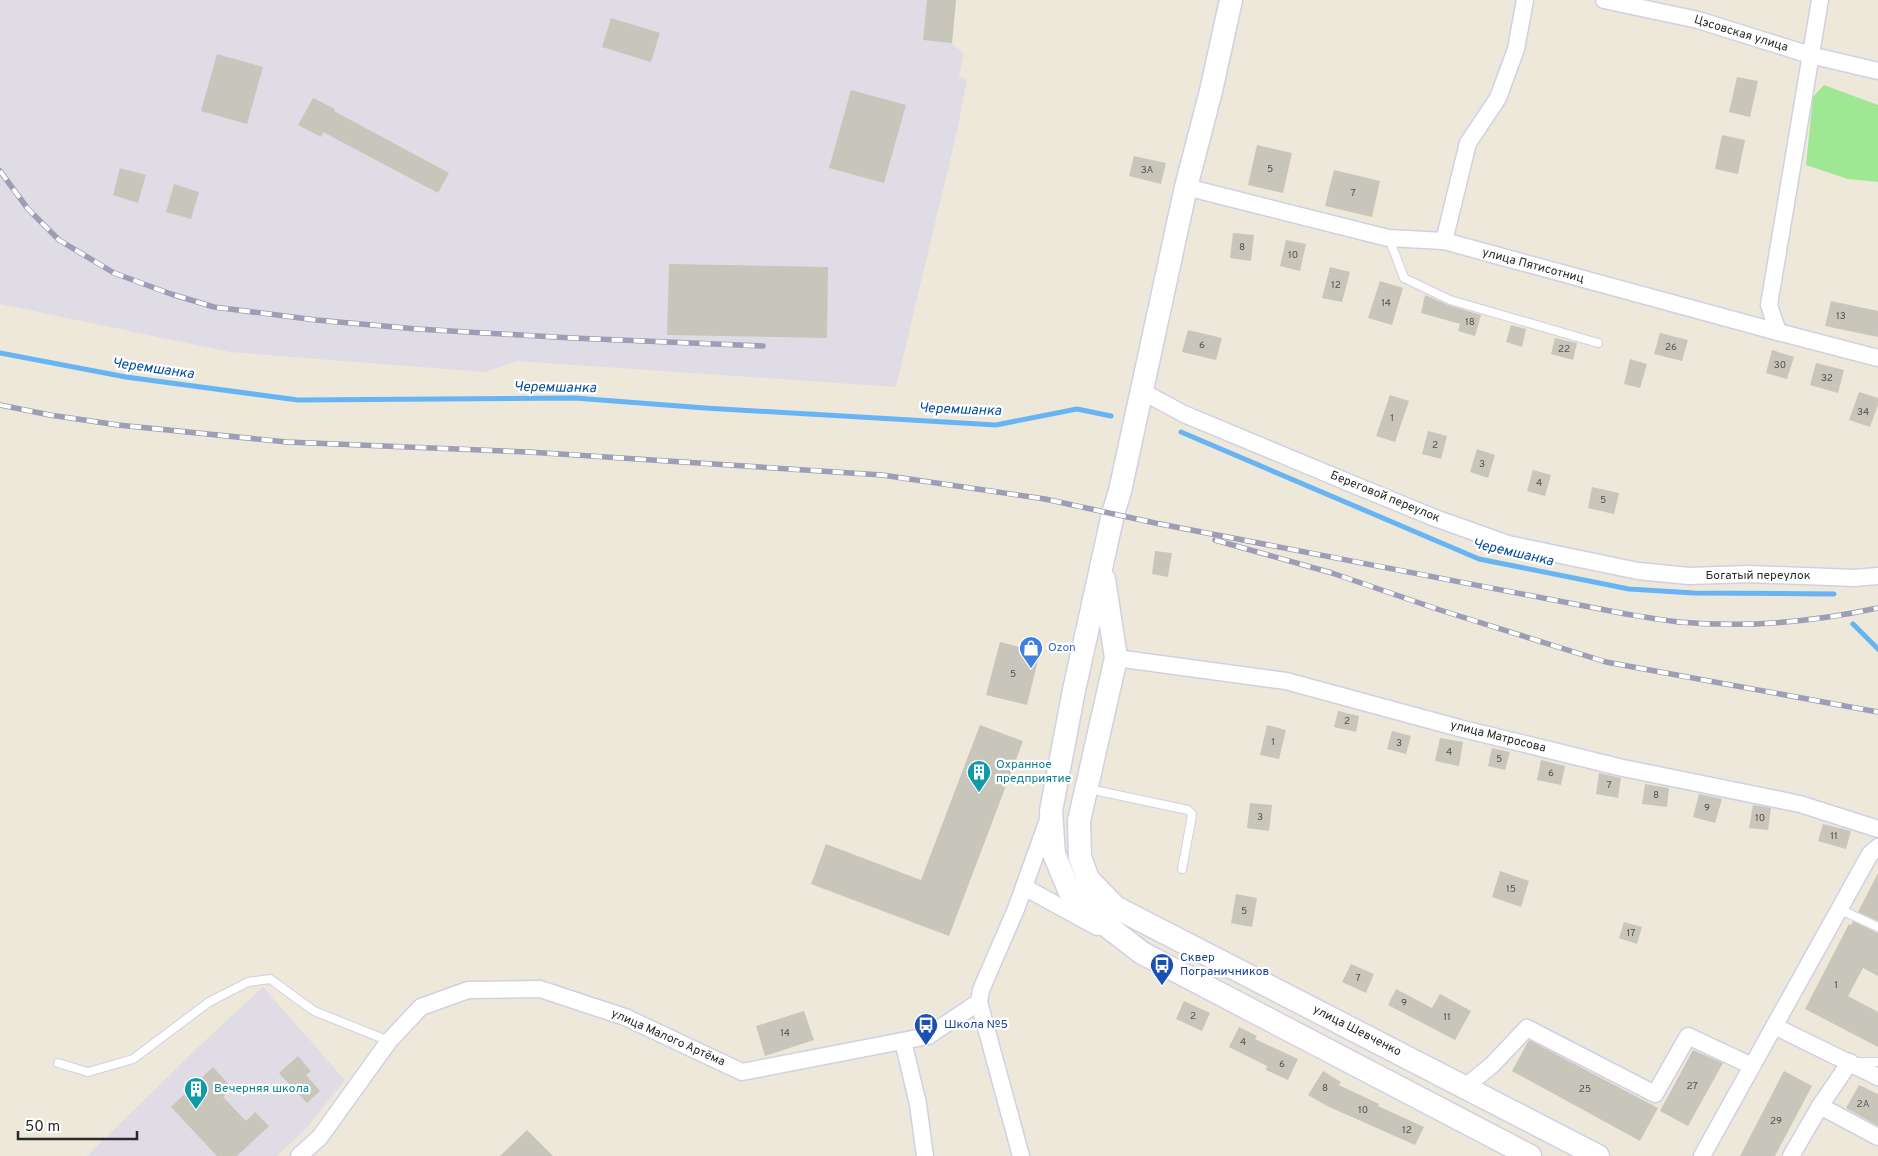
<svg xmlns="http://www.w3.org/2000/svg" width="1878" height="1156" viewBox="0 0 1878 1156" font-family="Overpass,sans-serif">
<rect width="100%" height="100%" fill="#ede8da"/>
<g fill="#e0dce5">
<path d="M0,0H956L952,43L964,54L959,76L967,80L958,127L896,387L517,361L485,372L230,352L0,304Z"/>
<path d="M263,987L345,1080L304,1131L277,1156H87L196,1049Z"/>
</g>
<path fill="#a0e793" d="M1824,85L1878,105V182L1848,179L1806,165L1813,97Z"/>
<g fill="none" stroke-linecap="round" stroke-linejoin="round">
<g stroke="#67b4f5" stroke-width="5">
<path d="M0,353L126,377L298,400L575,398L705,408L996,425L1077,409L1111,416"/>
<path d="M1181,432L1479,559L1629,589L1694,593L1834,594"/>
<path d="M1853,624L1878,649"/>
</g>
</g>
<g fill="#c8c5ba">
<path d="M927,0H956L952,43L923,40Z"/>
<path d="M611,18L660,33L651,62L602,47Z"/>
<path d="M217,54L263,67L247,124L201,111Z"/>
<path d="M1737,77L1758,81L1750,117L1729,112Z"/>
<path d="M851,90L906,105L884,183L829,168Z"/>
<path d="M313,98L335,109L334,111L449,173L438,193L323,132L321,137L298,125Z"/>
<path d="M1722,135L1745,140L1738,174L1715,169Z"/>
<path d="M1257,145L1292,153L1283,193L1248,185Z"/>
<path d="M1134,156L1166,163L1161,184L1129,176Z"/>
<path d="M120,168L146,175L138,203L113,195Z"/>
<path d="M1334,170L1380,181L1372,217L1325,206Z"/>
<path d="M174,184L199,192L191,219L166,212Z"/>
<path d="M1233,233L1254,235L1251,261L1230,258Z"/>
<path d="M1286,240L1306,244L1300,271L1280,266Z"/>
<path d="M669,264L828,267L827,338L667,335Z"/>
<path d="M1330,267L1350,272L1342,302L1322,298Z"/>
<path d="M1380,281L1403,288L1392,325L1368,318Z"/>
<path d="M1425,295L1448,305L1481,315L1475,336L1458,331L1460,324L1421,313Z"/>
<path d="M1831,301L1878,311V337L1825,326Z"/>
<path d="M1511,325L1526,329L1522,347L1506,342Z"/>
<path d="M1188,330L1222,338L1216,360L1182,352Z"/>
<path d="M1660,333L1688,340L1682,361L1654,354Z"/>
<path d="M1555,338L1577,343L1573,360L1551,354Z"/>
<path d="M1772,350L1794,357L1787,379L1766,373Z"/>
<path d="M1630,359L1647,364L1640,388L1624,384Z"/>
<path d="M1816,363L1844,370L1838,393L1810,385Z"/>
<path d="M1859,392L1878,398V405L1870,427L1849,420Z"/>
<path d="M1390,395L1409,401L1395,442L1376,436Z"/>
<path d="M1428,431L1447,436L1441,459L1422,454Z"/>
<path d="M1477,449L1495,455L1488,478L1470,472Z"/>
<path d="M1533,470L1551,475L1545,496L1527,491Z"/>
<path d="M1592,487L1619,493L1614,514L1588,508Z"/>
<path d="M1155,551L1172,553L1168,577L1152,574Z"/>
<path d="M1000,642L1040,652L1027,705L986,695Z"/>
<path d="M1338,711L1359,716L1356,732L1334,727Z"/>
<path d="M980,725L1023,741L949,936L811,884L826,844L921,880Z"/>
<path d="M1267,725L1286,730L1279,759L1260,755Z"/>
<path d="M1392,731L1411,736L1406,754L1387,749Z"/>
<path d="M1440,738L1463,742L1459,766L1435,761Z"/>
<path d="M1492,748L1510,752L1505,770L1488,766Z"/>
<path d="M1541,760L1565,766L1561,785L1537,780Z"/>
<path d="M1599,773L1621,778L1618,798L1596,794Z"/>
<path d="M1645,784L1669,788L1667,807L1642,804Z"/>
<path d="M1699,794L1722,799L1715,823L1693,817Z"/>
<path d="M1250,803L1272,805L1269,831L1247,828Z"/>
<path d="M1753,805L1771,808L1768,830L1749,828Z"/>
<path d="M1823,824L1851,831L1846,849L1818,841Z"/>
<path d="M1500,871L1529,881L1521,907L1492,897Z"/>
<path d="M1878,873V921L1858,912Z"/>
<path d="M1236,894L1257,898L1252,927L1231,923Z"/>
<path d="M1853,921L1878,933V976L1863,968L1848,996L1878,1012V1047L1805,1009L1849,924L1851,925Z"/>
<path d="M1624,922L1642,927L1637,944L1619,938Z"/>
<path d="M1351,964L1374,974L1366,993L1342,982Z"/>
<path d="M1396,989L1432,1008L1440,994L1471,1011L1455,1040L1388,1005Z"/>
<path d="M1184,1001L1210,1013L1202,1031L1176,1019Z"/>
<path d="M804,1011L814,1040L765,1056L756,1026Z"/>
<path d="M1239,1027L1257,1036L1255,1039L1298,1059L1288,1080L1266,1070L1267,1066L1229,1047Z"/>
<path d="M1529,1040L1658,1108L1640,1141L1512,1071Z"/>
<path d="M1693,1050L1723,1063L1688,1126L1660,1111Z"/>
<path d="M298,1056L311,1071L306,1075L320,1091L307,1103L279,1073Z"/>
<path d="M213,1067L232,1088L223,1097L246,1121L255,1112L269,1126L237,1156H217L171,1107Z"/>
<path d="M1323,1071L1341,1082L1339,1085L1379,1104L1378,1106L1424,1127L1415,1145L1327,1106L1308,1095Z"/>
<path d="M1784,1071L1812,1086L1775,1156H1740Z"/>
<path d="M1859,1085L1878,1094V1126L1846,1108Z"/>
<path d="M527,1130L553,1156H500Z"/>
</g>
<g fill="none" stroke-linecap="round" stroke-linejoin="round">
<g stroke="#d0d0e4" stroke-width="10">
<g id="service">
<path d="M1389,238L1404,278L1450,300L1598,343"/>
<path d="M1089,789L1188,810L1192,814L1191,821L1182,869"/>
<path d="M1839,909L1878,927"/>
<path d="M1858,1062H1878"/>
<path d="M58,1063L88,1072L133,1059L209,1002L248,982L270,979L314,1011L389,1041"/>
</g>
</g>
<g stroke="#d0d0e4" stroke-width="19">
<g id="minor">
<path d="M1604,0L1698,20L1810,55L1878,71"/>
<path d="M1186,187L1388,238L1444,241L1778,332L1878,358"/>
<path d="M1444,241L1468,143L1498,98L1516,49L1525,0"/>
<path d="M1778,332L1769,305L1820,0"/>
<path d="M1143,392L1184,414L1352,484L1435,518L1508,544L1638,571L1689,576L1749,574L1854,578L1878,576"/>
<path d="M1116,658L1286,681L1459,728L1623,768L1800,804L1878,829"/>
<path d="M1024,887L1097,927"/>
<path d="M1774,1026L1878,1077"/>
<path d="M903,1041L918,1104L925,1156"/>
<path d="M1465,1087L1492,1065L1527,1028L1655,1094L1688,1036L1752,1066"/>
<path d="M1820,1106L1878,1137"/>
<path d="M299,1156L320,1137L389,1041L421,1007L468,990L540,989L625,1017L742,1072L928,1036L979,1002"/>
<path d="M1021,1156L979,1002L981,990L1016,909L1049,817"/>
<path d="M1702,1156L1870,854L1878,847"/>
<path d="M1791,1156L1820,1106L1850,1062"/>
</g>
</g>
<g stroke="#d0d0e4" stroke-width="25">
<g id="secondary">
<path d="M1231,0L1211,91L1186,187L1120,491L1113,514L1074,690L1051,811L1054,854L1069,890L1089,912L1142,953L1530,1156"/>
<path d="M1104,579L1116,658L1079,821L1080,857L1088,879L1115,907L1598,1156"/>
</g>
</g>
<use href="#service" stroke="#fff" stroke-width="8"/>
<use href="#minor" stroke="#fff" stroke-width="16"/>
<use href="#secondary" stroke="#fff" stroke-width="22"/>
<g stroke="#9e9db5" stroke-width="5.5">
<g id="rail">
<path d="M0,171L28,209L59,240L114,273L171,294L214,307L316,320L417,329L572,338L763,346"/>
<path d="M0,405L50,415L118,425L287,442L529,452L882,475L1045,499L1155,523L1626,614C1644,617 1661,620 1679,622C1745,628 1813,622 1878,608"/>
<path d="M1215,540L1332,573L1440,610L1606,662L1878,712"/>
</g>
</g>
<use href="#rail" stroke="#fff" stroke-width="4" stroke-dasharray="11" stroke-linecap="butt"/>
</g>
<defs>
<g id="shop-pin" transform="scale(1.25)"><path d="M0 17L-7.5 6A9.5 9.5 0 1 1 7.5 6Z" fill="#3f7fe0" stroke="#fff"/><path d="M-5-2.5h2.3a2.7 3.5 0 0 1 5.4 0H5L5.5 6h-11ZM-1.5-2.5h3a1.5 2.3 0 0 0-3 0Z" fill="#fff"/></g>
<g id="building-pin" transform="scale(1.25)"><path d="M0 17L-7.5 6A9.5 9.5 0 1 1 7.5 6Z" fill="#0f9aa8" stroke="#fff"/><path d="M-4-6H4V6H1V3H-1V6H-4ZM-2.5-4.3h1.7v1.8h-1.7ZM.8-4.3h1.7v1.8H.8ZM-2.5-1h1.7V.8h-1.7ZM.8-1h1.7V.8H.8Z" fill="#fff"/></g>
<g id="bus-pin" transform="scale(1.25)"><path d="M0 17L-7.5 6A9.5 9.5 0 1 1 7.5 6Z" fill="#1a4fb4" stroke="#fff"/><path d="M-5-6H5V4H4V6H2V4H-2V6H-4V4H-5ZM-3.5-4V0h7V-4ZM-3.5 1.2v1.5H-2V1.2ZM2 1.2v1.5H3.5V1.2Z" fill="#fff"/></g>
</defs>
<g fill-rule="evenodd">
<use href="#shop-pin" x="1031" y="648"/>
<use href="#building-pin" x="979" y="772"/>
<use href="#bus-pin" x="1162" y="965"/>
<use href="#bus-pin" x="926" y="1025"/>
<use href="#building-pin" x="196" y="1089"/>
</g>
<g text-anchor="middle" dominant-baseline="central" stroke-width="4.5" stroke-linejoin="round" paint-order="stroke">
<g font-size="10" fill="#52514e">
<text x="1270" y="169">5</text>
<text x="1147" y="170">3А</text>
<text x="1353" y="193">7</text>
<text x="1242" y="247">8</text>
<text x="1293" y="255">10</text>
<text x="1336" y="285">12</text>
<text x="1386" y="303">14</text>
<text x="1841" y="316">13</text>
<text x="1470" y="322">18</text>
<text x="1202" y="345">6</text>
<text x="1671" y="347">26</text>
<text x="1564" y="349">22</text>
<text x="1780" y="365">30</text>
<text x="1827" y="378">32</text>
<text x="1863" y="412">34</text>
<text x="1392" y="418">1</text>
<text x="1435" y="445">2</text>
<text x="1482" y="464">3</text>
<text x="1539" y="483">4</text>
<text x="1603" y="500">5</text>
<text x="1013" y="674">5</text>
<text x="1347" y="721">2</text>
<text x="1273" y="742">1</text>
<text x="1399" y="743">3</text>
<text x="1449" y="752">4</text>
<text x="1499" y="759">5</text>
<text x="1551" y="773">6</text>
<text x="1609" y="785">7</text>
<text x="1656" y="795">8</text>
<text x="1707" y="808">9</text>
<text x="1260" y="817">3</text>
<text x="1760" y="818">10</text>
<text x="1834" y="836">11</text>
<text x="1511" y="889">15</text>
<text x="1244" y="911">5</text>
<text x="1631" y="933">17</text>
<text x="1358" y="978">7</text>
<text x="1836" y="985">1</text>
<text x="1404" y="1003">9</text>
<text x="1193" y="1016">2</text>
<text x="1447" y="1017">11</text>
<text x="785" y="1033">14</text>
<text x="1243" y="1042">4</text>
<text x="1282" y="1064">6</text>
<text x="1692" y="1086">27</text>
<text x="1325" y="1088">8</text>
<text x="1585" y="1089">25</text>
<text x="1863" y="1104">2А</text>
<text x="1363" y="1110">10</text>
<text x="1776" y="1121">29</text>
<text x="1407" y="1130">12</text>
</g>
<g font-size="12" fill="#2a2a2a" stroke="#fff">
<text transform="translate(1741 34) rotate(17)">Цэсовская улица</text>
<text transform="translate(1533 266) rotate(15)">улица Пятисотниц</text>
<text transform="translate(1385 497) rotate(22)">Береговой переулок</text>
<text x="1758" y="576">Богатый переулок</text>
<text transform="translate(1498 737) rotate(14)">улица Матросова</text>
<text transform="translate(1357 1031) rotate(27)">улица Шевченко</text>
<text transform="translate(668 1038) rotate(24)">улица Малого Артёма</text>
</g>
<g font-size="12" fill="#366cbe" stroke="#fff" text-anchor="start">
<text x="1048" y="648">Ozon</text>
</g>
<g font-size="12" fill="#0d838f" stroke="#fff" text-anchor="start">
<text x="996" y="765">Охранное<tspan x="996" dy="14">предприятие</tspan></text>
<text x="214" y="1089">Вечерняя школа</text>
</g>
<g font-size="12" fill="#164399" stroke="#fff" text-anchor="start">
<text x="1180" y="958">Сквер<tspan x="1180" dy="14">Пограничников</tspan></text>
<text x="944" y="1025">Школа №5</text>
</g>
<g font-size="14" font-style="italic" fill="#064ea2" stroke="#fff">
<text transform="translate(153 369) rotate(8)">Черемшанка</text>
<text transform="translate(555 388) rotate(1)">Черемшанка</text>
<text transform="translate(960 410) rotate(2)">Черемшанка</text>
<text transform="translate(1513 553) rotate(13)">Черемшанка</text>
</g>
</g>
<path d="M18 1131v8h119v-8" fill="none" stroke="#2a2a2a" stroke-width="2.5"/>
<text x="25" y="1131" font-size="15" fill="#2a2a2a" stroke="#ffffff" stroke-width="4" paint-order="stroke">50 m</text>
</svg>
